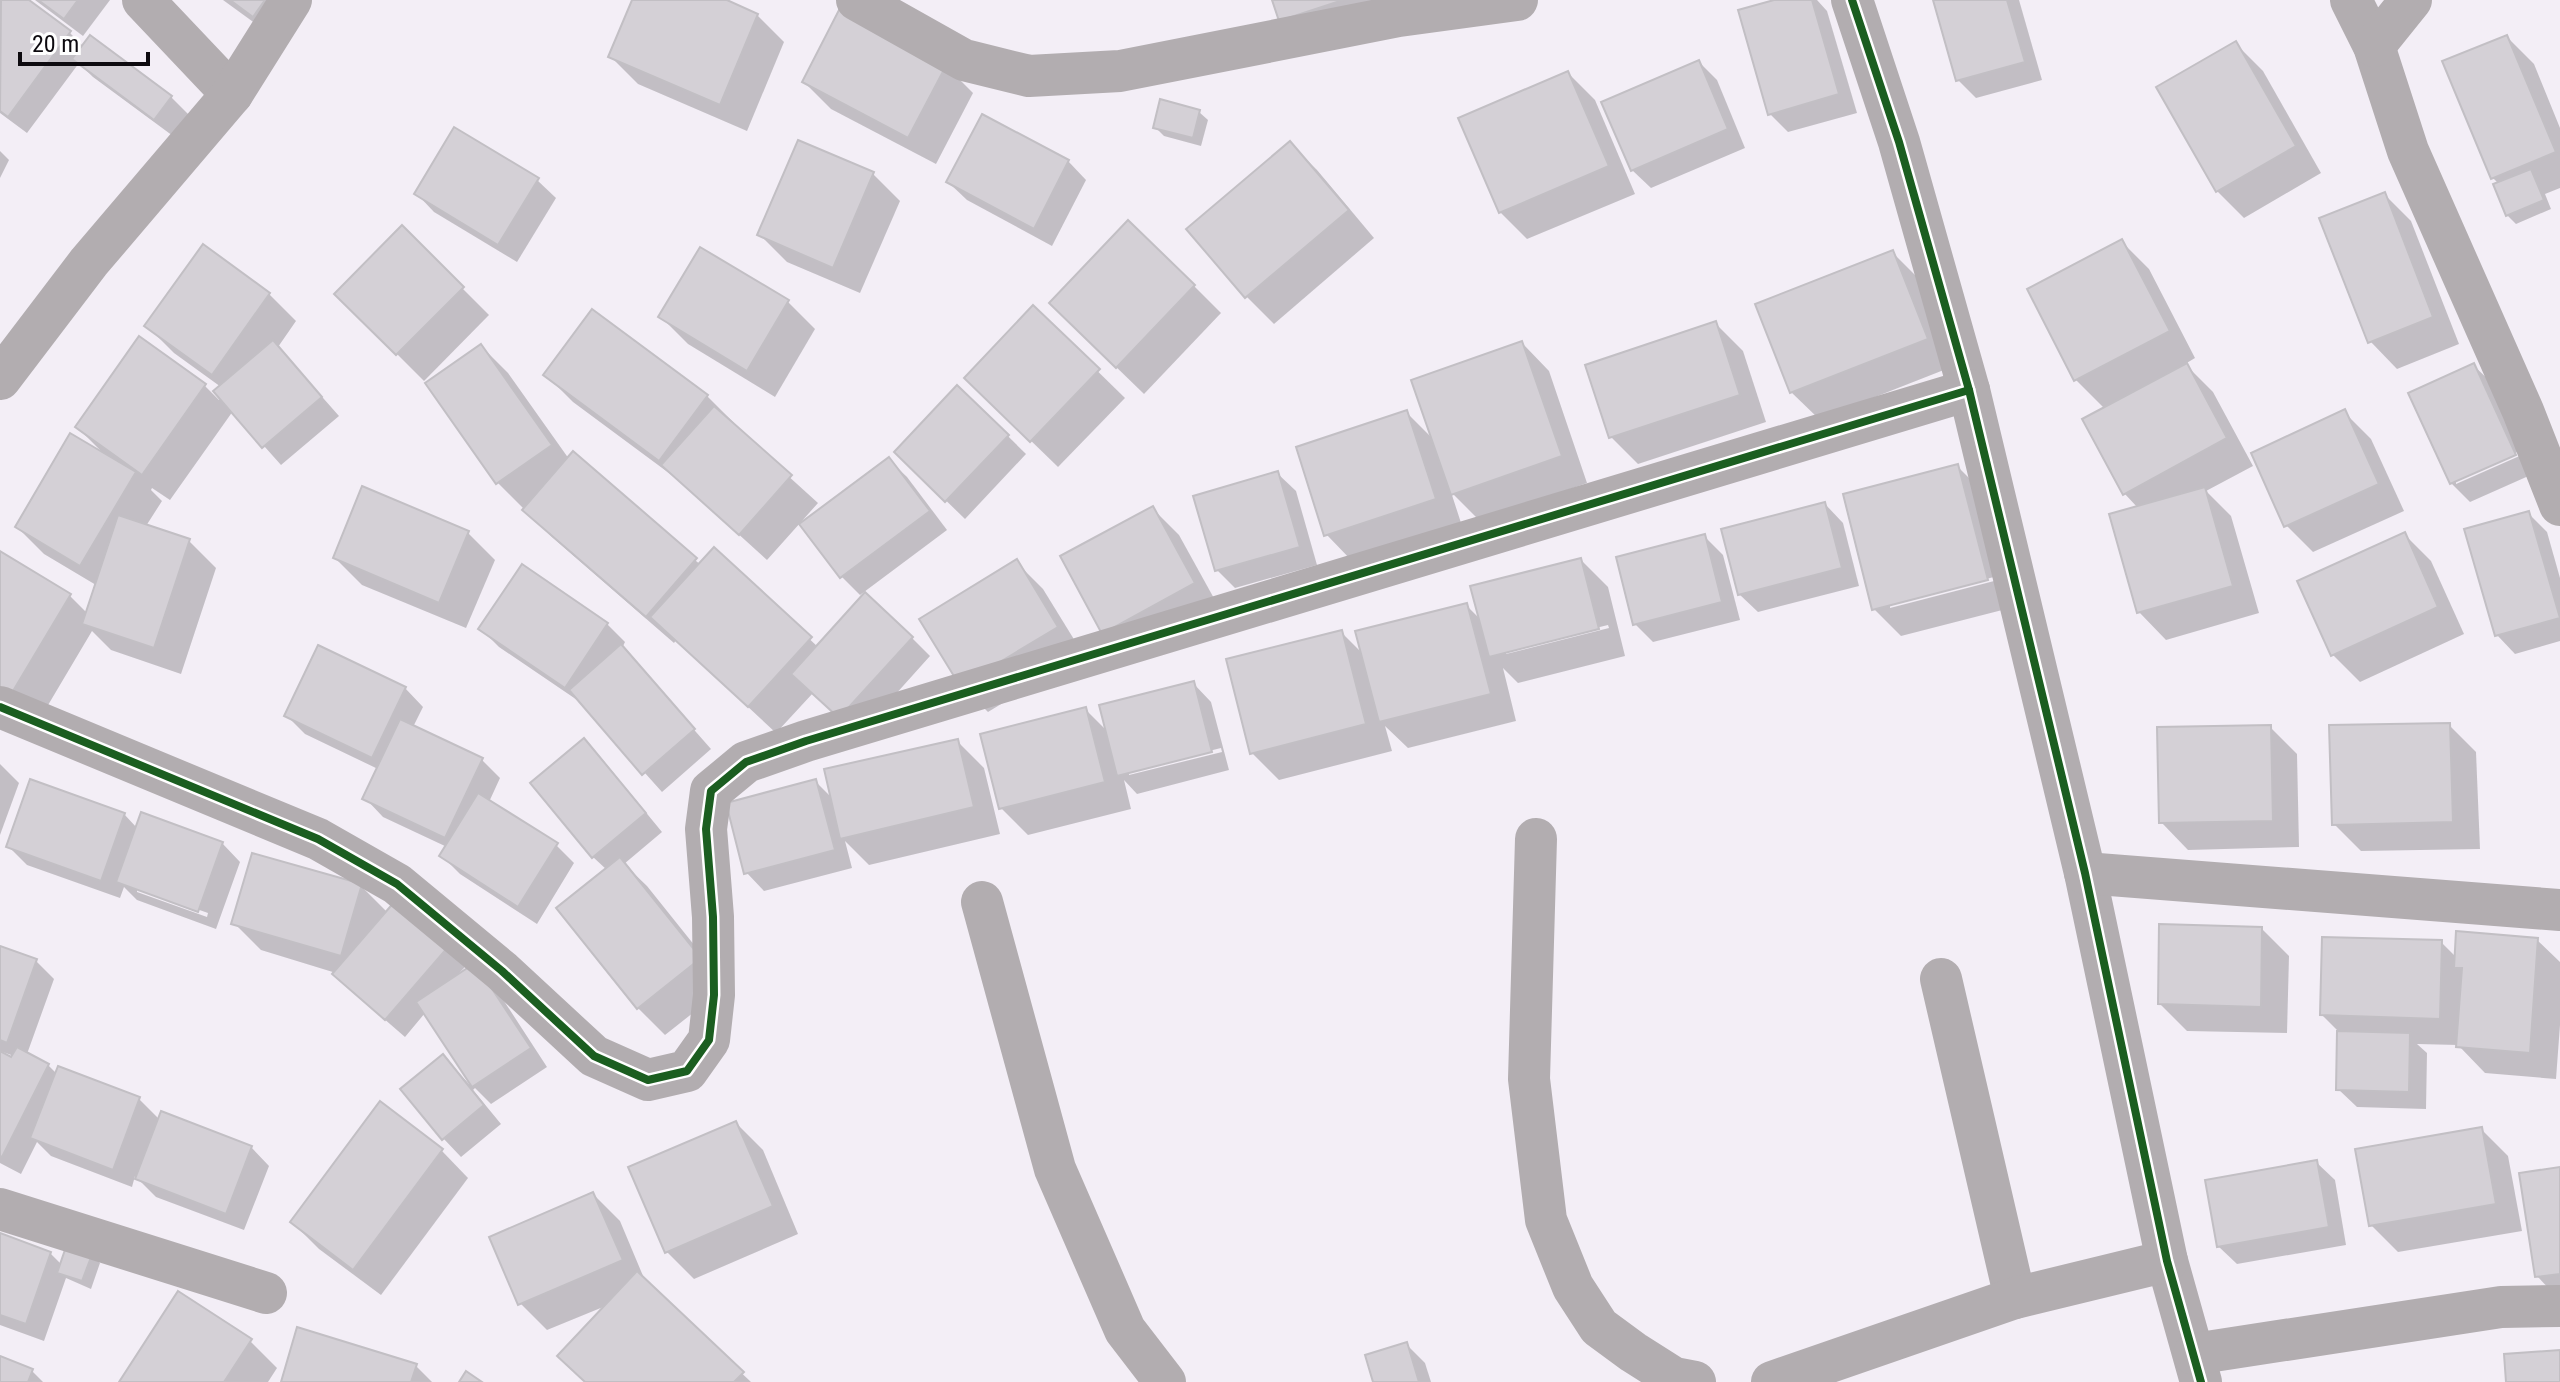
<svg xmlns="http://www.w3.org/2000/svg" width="2560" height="1382" viewBox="0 0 2560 1382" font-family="'Roboto Condensed',sans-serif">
<rect width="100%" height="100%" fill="#f3eef6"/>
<g fill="#0003" fill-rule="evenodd">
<path d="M0,0H25L70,33L84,47L171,97L189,115L173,136L93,77L79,63L27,133L0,113Z"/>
<path d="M35,0H110L83,36Z"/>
<path d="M223,0H311L281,42Z"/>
<path d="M634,0H722L757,15L784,42L747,131L638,84L611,57Z"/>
<path d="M1274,0H1414L1308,47Z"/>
<path d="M1782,0H1817L1827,11L1857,113L1788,132L1770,114Z"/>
<path d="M1935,0H2019L2042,80L1976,98L1958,80Z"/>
<path d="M2507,37L2534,64L2560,128V188L2545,194L2551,209L2516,224L2507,215L2499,184L2492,177Z"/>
<path d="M2236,44L2263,71L2321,173L2244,218L2217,191Z"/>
<path d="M1699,62L1717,80L1745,148L1651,188L1632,170Z"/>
<path d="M946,66L973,93L936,164L831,109L804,82Z"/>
<path d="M1568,73L1595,100L1635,194L1527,239L1500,212Z"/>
<path d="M1199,112L1208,120L1201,146L1164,136L1155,127Z"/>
<path d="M1290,144L1317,170L1374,238L1274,324L1247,297L1189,229Z"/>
<path d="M0,151L9,160L0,178Z"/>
<path d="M1068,161L1086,180L1052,246L967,200L948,182Z"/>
<path d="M872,173L900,201L860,293L787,262L760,235Z"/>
<path d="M537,180L556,198L517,262L434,212L416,193Z"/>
<path d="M2384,194L2411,221L2459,344L2397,369L2370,341Z"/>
<path d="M402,228L489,315L424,381L337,294Z"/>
<path d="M2122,242L2149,269L2195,358L2185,364L2213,392L2253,466L2206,491L2231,516L2259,613L2166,640L2139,612L2111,515L2138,508L2124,493L2105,409L2076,380Z"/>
<path d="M701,249L788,302L815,329L775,397L688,344L661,317Z"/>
<path d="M1893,253L1920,280L1954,366L1819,419L1791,392Z"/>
<path d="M1194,286L1221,313L1144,394L1078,330Z"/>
<path d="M269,294L296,321L278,347L339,416L281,465L233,411L170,500L152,488L151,490L162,501L146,526L189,541L216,568L181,674L111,650L92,631L38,722L0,698V553L70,596L87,613L96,585L44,554L17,527L104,454L77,427L139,339L205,386L219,400L222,398L221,387L174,353L147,326Z"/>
<path d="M1033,308L1125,398L1058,467L994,405Z"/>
<path d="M1716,324L1743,351L1766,422L1638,464L1611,437Z"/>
<path d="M1522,343L1549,371L1587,483L1480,521L1451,492L1462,526L1353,562L1326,534L1406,412L1434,440Z"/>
<path d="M481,346L508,373L569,459L701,565L714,550L818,647L912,638L930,656L859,735L813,693L776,733L676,640L674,643L552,537L498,483L428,383Z"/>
<path d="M2473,365L2492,383L2522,450L2456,479V484L2524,454L2533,474L2470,502L2451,483Z"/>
<path d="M546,375L707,396L734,423L732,425L818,503L767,560L681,482L573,402Z"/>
<path d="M958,387L1026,454L965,519L896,452Z"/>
<path d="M2344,412L2371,439L2404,511L2313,552L2286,525Z"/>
<path d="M888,459L907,477L947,530L860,595L842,577L802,524Z"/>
<path d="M1958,467L1985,494L2014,607L1901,636L1874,609ZM1998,576V580L1890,608V603Z"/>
<path d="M1277,473L1296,491L1317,565L1235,588L1217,570Z"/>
<path d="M1825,504L1843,523L1859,586L1758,612L1739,594Z"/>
<path d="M1152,508L1179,535L1221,611L1104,633Z"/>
<path d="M2528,513L2547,532L2560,578V641L2515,654L2497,635Z"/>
<path d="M468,533L495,560L466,628L362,585L335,558Z"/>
<path d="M2404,534L2431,561L2464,634L2360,682L2333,655Z"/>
<path d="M1705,537L1723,555L1740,620L1653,642L1635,624Z"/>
<path d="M1581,560L1608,587L1625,656L1518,683L1503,668L1516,721L1408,748L1385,726L1392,751L1279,780L1252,753L1341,632L1363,654L1466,605L1481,620ZM1608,625L1609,628L1506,654V650Z"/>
<path d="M1016,562L1043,589L1083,654L988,712L961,685Z"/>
<path d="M607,624L625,642L622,648L711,749L662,792L583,704L499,647L481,629Z"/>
<path d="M1193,683L1211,702L1229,770L1137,794L1124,780L1131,809L1028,835L1001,808L1086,710L1108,732ZM1221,748L1222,752L1129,775V771Z"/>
<path d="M405,688L423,707L413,727L482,760L500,778L489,802L556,845L574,863L537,924L460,874L442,856L447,847L383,817L365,798L378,769L305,734L287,716Z"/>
<path d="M2449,725L2476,752L2480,849L2361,851L2334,824Z"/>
<path d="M2270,727L2297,754L2299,847L2188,850L2161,822Z"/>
<path d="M584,741L602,759L662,832L624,864L647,886L727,986L665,1035L638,1008L607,870L593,857Z"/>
<path d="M957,741L984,768L1000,834L869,865L845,841L852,868L764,891L746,872L816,782L832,798Z"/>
<path d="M0,764L19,783L0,835Z"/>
<path d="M124,814L137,828L222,843L240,862L216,929L137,900L124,887L120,898L27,865L9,847ZM137,888L208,913L207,917L137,892Z"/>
<path d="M361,886L388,913L396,903L466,966L457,975L493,984L547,1067L491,1104L475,1088L473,1090L501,1124L461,1157L443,1138V1056L469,1084L471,1082L425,1013L405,1037L353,992L336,973L261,950L234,923Z"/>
<path d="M2262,929L2289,956L2287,1033L2187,1031L2160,1004Z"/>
<path d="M2537,940L2560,962V1025L2556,1079L2485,1073L2458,1045L2417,1044L2427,1053L2426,1109L2357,1107L2338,1089L2339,1032L2322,1015L2441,942L2456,957Z"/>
<path d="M0,948L36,961L54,979L27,1054L48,1065L57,1074L139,1099L160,1120L251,1147L269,1166L244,1230L156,1197L135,1176L132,1187L51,1156L37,1142L21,1174L0,1163V1054L12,1060L14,1056L0,1051Z"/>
<path d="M736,1123L763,1150L798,1234L694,1279L667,1252Z"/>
<path d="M2481,1129L2508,1156L2522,1231L2398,1252L2371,1225Z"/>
<path d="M442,1151L468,1178L381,1295L319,1249L292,1222Z"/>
<path d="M2316,1162L2335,1180L2346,1245L2237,1264L2218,1246Z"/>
<path d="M2560,1169V1294L2555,1295L2537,1276Z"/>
<path d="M593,1194L620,1221L646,1283L751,1382H586L608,1305L547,1330L520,1303Z"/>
<path d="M0,1236L50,1253L62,1265L92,1254L100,1263L91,1289L66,1278L44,1341L0,1325Z"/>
<path d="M250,1341L277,1368L268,1382H121Z"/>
<path d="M1407,1345L1425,1363L1431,1382H1375Z"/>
<path d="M0,1358L31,1370L43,1382H0Z"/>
<path d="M416,1366L432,1382H283Z"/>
</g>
<g fill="#d4d0d6" stroke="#c2bfc4" stroke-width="2">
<path d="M1,0H29L71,31L8,117L0,111Z"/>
<path d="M38,0H78L64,19Z"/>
<path d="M230,0H265L253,17Z"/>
<path d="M632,0H727L758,14L720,105L608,57Z"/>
<path d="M1272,0H1343L1279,21Z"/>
<path d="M1774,0H1812L1839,94L1768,115L1738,10Z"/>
<path d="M1933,0H2007L2025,62L1956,81Z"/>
<path d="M840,8L947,64L908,138L802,82Z"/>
<path d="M90,35L172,96L154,120L72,59Z"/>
<path d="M2507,35L2556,152L2491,179L2442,61Z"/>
<path d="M2236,41L2296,146L2216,192L2156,87Z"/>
<path d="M1699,60L1728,129L1631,171L1601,102Z"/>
<path d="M1568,71L1609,166L1499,213L1458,118Z"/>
<path d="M1160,99L1200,110L1193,138L1153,128Z"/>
<path d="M982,114L1069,160L1034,229L946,182Z"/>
<path d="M454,127L539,178L498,245L414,194Z"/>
<path d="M798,140L874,172L833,268L757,235Z"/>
<path d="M1290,141L1349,210L1245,298L1186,229Z"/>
<path d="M2531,169L2544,200L2506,216L2493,184Z"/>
<path d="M2385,192L2433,317L2368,343L2319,218Z"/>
<path d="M1128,220L1195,285L1116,368L1049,303Z"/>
<path d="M402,225L464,287L396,355L334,294Z"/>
<path d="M2122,239L2170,331L2074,381L2027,289Z"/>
<path d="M203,244L270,293L212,375L144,326Z"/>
<path d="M700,247L789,300L747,371L658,317Z"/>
<path d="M1893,250L1928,339L1790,393L1755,304Z"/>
<path d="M1033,305L1100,369L1030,442L964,378Z"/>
<path d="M592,309L708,395L659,461L543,375Z"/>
<path d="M1716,321L1740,395L1609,438L1585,365Z"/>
<path d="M139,336L206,384L142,475L75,427Z"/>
<path d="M273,340L322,397L262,448L213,391Z"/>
<path d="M1522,341L1562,456L1451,495L1411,380Z"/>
<path d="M481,344L552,445L496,484L425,383Z"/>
<path d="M2187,363L2227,438L2123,495L2082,419Z"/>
<path d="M2474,363L2516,455L2450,484L2408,393Z"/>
<path d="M957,385L1009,435L945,502L894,452Z"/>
<path d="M714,406L792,475L739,535L661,465Z"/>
<path d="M2345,409L2379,484L2284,527L2251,453Z"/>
<path d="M1407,410L1436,499L1324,536L1296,447Z"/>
<path d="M70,433L136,472L80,566L15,527Z"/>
<path d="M573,451L697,558L646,617L522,510Z"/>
<path d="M889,457L930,511L840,578L799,524Z"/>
<path d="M1958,464L1988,580L1872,610L1843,494Z"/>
<path d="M1278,471L1300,547L1215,571L1193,496Z"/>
<path d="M362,486L469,531L439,603L333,558Z"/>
<path d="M2205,487L2233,586L2137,613L2109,514Z"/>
<path d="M1825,502L1842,568L1738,595L1721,529Z"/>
<path d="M1153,506L1195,583L1102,634L1060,556Z"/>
<path d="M2529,511L2560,618L2495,636L2464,529Z"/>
<path d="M118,515L190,539L154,648L82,624Z"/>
<path d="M2405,532L2438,607L2331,656L2297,581Z"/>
<path d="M1705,534L1722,602L1633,625L1616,557Z"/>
<path d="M714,547L812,637L748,707L650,617Z"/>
<path d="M0,551L71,594L10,696L0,690Z"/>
<path d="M1581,558L1599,629L1489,657L1470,586Z"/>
<path d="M1017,559L1058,627L960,686L919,619Z"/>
<path d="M522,564L608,623L565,688L478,629Z"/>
<path d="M865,592L913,637L839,718L791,674Z"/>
<path d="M1467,603L1491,694L1379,722L1355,631Z"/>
<path d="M1342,630L1366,724L1250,754L1226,659Z"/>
<path d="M621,644L695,729L642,775L569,690Z"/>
<path d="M318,645L406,687L372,758L284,716Z"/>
<path d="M1194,681L1212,752L1117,776L1099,705Z"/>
<path d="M1086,707L1105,782L999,809L980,734Z"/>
<path d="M400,719L483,758L445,838L362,799Z"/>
<path d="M2450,723L2453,822L2332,825L2329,725Z"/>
<path d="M2271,725L2273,821L2159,823L2157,727Z"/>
<path d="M584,738L646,813L592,858L530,783Z"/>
<path d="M958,739L974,807L840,839L824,769Z"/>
<path d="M30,779L125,813L101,881L6,847Z"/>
<path d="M816,779L835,850L744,874L726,803Z"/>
<path d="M478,793L558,843L518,907L439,856Z"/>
<path d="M141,812L223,842L198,912L116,882Z"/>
<path d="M252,853L362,884L341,956L231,924Z"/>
<path d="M620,857L701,958L637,1009L556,908Z"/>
<path d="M396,900L449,946L385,1020L332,974Z"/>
<path d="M2159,924L2262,927L2261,1007L2158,1004Z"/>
<path d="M2456,931L2538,938L2530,1053L2456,1047L2462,968H2454Z"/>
<path d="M2322,937L2442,940L2440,1019L2320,1015Z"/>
<path d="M0,946L37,959L7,1043L0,1040Z"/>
<path d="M475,963L531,1048L472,1087L416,1002Z"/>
<path d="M2337,1031L2410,1033L2409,1092L2336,1090Z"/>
<path d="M17,1047L49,1064L2,1157L0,1156V1051L11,1057Z"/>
<path d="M443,1054L484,1105L442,1140L400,1089Z"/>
<path d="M58,1066L140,1097L113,1170L30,1138Z"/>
<path d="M380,1101L443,1149L353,1270L290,1222Z"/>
<path d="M161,1111L252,1146L226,1214L135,1179Z"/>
<path d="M736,1121L773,1206L665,1253L628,1167Z"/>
<path d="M2482,1127L2496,1204L2369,1226L2355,1149Z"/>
<path d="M2317,1160L2329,1227L2217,1247L2205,1180Z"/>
<path d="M2560,1167V1274L2535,1277L2519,1173Z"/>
<path d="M593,1192L623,1260L518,1305L489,1237Z"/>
<path d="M0,1233L51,1252L26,1324L0,1315Z"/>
<path d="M67,1244L93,1252L82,1281L57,1273Z"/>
<path d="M637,1271L744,1372L734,1382H585L557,1356Z"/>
<path d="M178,1291L252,1339L224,1382H119Z"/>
<path d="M297,1327L417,1364L411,1382H281Z"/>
<path d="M1407,1342L1419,1382H1373L1365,1355Z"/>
<path d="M2560,1350V1382H2506L2504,1354Z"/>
<path d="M0,1356L33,1369L28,1382H0Z"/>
<path d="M466,1371L482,1382H459Z"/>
</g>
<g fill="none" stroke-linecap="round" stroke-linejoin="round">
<g stroke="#b2adb0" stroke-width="42">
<path d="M143,0L232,94"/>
<path d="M857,0L964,60L1029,76L1120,71L1399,16L1517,0"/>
<path d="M1852,0L1899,142L1969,390L2085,873L2167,1261L2201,1382"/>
<path d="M2351,0L2374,46L2408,151L2523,411L2560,505"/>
<path d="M2374,46L2411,0"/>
<path d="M0,379L89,262L232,94L291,0"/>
<path d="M0,707L318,839L397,884L502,971L594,1056L648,1080L687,1071L709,1040L714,995L713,917L706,829L711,791L746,762L806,741L1969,390"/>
<path d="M1536,839L1529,1079L1546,1220L1573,1287L1599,1327L1633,1352L1674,1378L1695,1382"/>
<path d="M2085,873L2560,910"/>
<path d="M982,902L1055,1169L1125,1330L1165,1382"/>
<path d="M1941,979L2015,1298"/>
<path d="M0,1209L266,1293"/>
<path d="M2194,1354L2501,1307L2560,1306"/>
<path d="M1772,1382L2015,1298L2167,1261"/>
</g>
<g stroke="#fff" stroke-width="13">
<g id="cycleway">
<path d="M1852,0L1899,142L1969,390L2085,873L2167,1261L2201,1382"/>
<path d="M0,707L318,839L397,884L502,971L594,1056L648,1080L687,1071L709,1040L714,995L713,917L706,829L711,791L746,762L806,741L1969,390"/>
</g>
</g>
<use href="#cycleway" stroke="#1b5e20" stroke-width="8"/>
</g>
<path d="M20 52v12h128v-12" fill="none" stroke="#0d0a0f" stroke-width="4"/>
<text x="32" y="52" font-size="24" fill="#0d0a0f" stroke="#ffffff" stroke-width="6" paint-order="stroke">20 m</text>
</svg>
